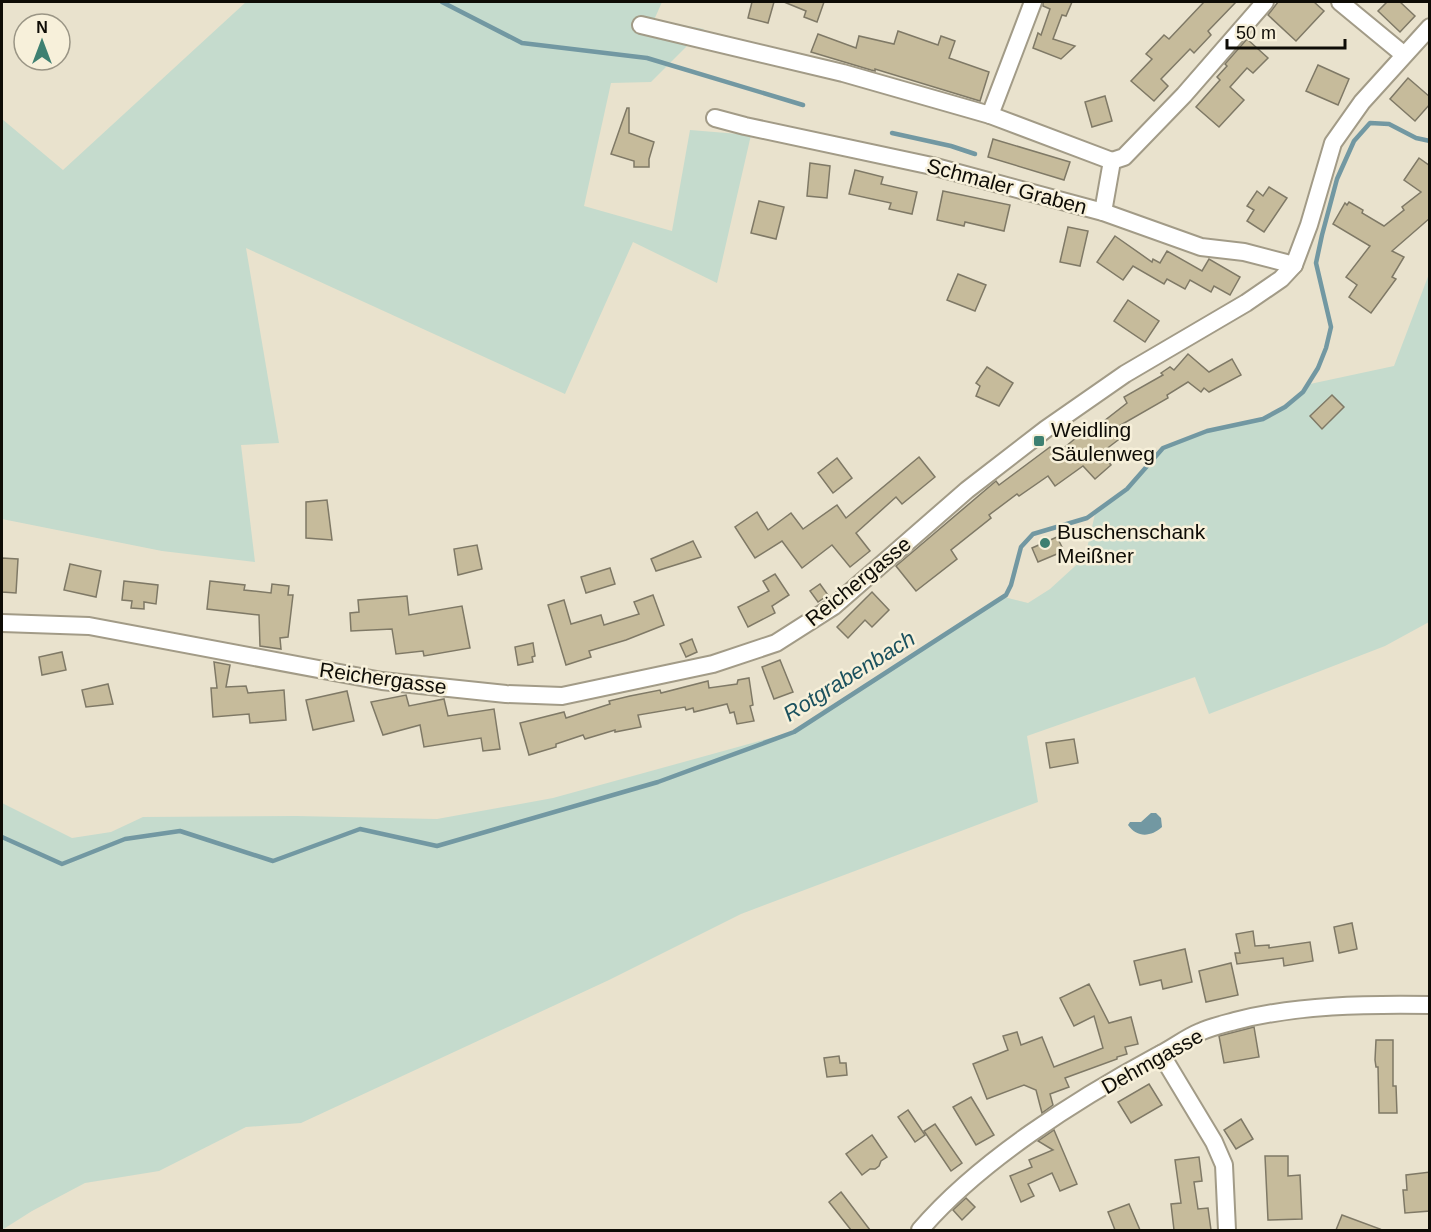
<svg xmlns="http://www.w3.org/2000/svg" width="1431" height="1232" viewBox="0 0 1431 1232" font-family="Helvetica,sans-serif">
<rect width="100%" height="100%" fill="#e9e2cd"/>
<g fill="#c5dbcd">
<path d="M246,2H662L654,20L704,29L651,82L611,83L584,206L672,231L690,130L751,135L717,283L633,242L565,394L246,248L279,443L241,445L255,562L162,551L2,519V119L63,170Z"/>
<path d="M1429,274V622L1385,646L1209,714L1195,677L1027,736L1038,802L741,914L609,980L301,1123L246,1127L159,1171L85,1183L32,1211L2,1230V803L72,838L111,832L143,817L296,816L437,819L553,798L796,731L1004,597L1028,603L1050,589L1085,557L1095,514L1130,488L1166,447L1216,428L1264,419L1289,406L1300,397L1310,384L1394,366Z"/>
</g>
<path fill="#7298a2" d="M1151,813H1156L1161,818L1162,827C1151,837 1137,838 1128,825L1130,822H1141Z"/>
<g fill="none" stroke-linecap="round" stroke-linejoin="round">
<g stroke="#7298a2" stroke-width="4.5">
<path d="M442,2L522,43L647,58L803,105"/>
<path d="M892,133L951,146L975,154"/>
<path d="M2,837L62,864L125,839L180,831L273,861L360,829L437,846L658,782L794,732L1006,595L1011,585L1021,547L1033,534L1087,518L1127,489L1163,448L1207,431L1263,419L1285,407L1303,392L1318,368L1326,348L1331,327L1316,263L1322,235L1337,179L1354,141L1370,123L1389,124L1416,138L1430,141"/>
</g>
</g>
<g fill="#c6bb9b" stroke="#7f7966" stroke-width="1.5">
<path d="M752,2H774L768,23L748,18Z"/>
<path d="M784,2H824L817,22L804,17L806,11Z"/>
<path d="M1043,2H1072L1066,16L1062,15L1053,39L1075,46L1061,59L1033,48L1038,33L1041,35L1050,9L1043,6Z"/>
<path d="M1204,2H1236L1208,31L1211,35L1194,53L1190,49L1161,79L1168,86L1154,101L1131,81L1152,59L1146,54L1164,35L1169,39Z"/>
<path d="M1278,2H1314L1324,11L1296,41L1268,15Z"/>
<path d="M1387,2H1400L1415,16L1400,32L1378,11Z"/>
<path d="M898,31L938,45L941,36L955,41L949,58L989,72L980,101L875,69V71L871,70L811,52L818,34L856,48L859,36L894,44Z"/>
<path d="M1247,39L1268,58L1253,73L1247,68L1230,87L1244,100L1219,127L1196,107L1220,80L1217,77L1227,66L1225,64Z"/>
<path d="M1318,65L1349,79L1338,105L1306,91Z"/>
<path d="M1408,78L1430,97V104L1415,121L1390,99Z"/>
<path d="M1105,96L1112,121L1092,127L1085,102Z"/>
<path d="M627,108H629V133L654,142L649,159V167H634V161L611,154Z"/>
<path d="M993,139L1070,162L1064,180L988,157Z"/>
<path d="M1419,158L1430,166V218L1392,251L1404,257L1392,277L1396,279L1371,313L1349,297L1357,285L1346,277L1370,246L1333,224L1345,203L1347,205L1349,202L1363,210L1362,213L1384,226L1404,210L1402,207L1421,192L1404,180Z"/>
<path d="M810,163L830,166L827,198L807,196Z"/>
<path d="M855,170L883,177L881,184L917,192L912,214L889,209L891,203L849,194Z"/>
<path d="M1269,187L1287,198L1264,232L1247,221L1254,210L1247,206L1257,191L1263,196Z"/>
<path d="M943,191L1010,205L1004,231L965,222L964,226L937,220Z"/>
<path d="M759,201L784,207L776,239L751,233Z"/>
<path d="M1068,227L1088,231L1080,266L1060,262Z"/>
<path d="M1115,236L1152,262L1153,259L1160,263L1167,251L1202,271L1209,259L1240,277L1230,295L1214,286L1211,292L1190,280L1185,289L1167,279L1164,284L1133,266L1123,280L1097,262Z"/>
<path d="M958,274L986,285L975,311L947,300Z"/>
<path d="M1128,300L1159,321L1145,342L1114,321Z"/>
<path d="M1188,354L1209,372L1232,359L1241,375L1209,392L1204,388L1201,392L1188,382L1167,395L1168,398L1119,426L1126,434L1101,453L1111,465L1095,479L1083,466L1055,486L1048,476L1019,496L1017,494L989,515L991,518L951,550L957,559L916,591L896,566L996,481L999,485L1050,447L1052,450L1055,448L1059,452L1083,432L1086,435L1127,403L1124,397L1163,375L1161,373L1170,367L1174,370Z"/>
<path d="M987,367L1013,383L999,406L976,396L980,386L976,383Z"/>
<path d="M1332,395L1344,407L1322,429L1310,416Z"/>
<path d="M919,457L935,477L902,504L896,497L856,533L870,551L850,567L832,545L802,568L782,541L755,558L735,527L757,512L768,530L791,513L803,529L837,505L846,518Z"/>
<path d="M837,458L852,478L833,493L818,473Z"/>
<path d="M327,500L332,540L306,538V502Z"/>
<path d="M1057,537L1064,551L1038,562L1032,548Z"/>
<path d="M693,541L701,557L656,571L651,559Z"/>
<path d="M477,545L482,569L458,575L454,549Z"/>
<path d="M2,558L18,559L16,593L2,592Z"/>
<path d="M70,564L101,571L96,597L64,590Z"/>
<path d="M610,568L615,584L586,593L581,577Z"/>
<path d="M775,574L789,595L772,606L775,613L748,627L738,607L769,591L763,581Z"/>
<path d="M124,581L158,585L156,604L144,602V609L131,608L132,601L122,600Z"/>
<path d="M210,581L245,585L244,590L271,593L272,584L289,586L288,595H293L288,637L280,638L281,649L260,646L259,615L207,609Z"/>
<path d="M820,584L828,595L818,602L810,591Z"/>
<path d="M872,592L889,610L872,627L865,620L848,638L837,627Z"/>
<path d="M653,595L664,625L626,640L589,651L591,657L566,665L548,605L564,600L571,624L601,615L604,625L639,614L634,602Z"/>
<path d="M407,596L409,615L462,606L470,648L424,656L423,651L396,654L392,629L351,631L350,613L359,612L358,600Z"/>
<path d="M692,639L697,652L686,657L680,644Z"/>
<path d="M533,643L535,656L532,657L533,662L518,665L515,647Z"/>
<path d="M62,652L66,670L42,675L39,657Z"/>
<path d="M780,660L793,692L774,699L762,667Z"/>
<path d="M214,662L230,665L226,687L246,686L248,693L284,690L286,720L250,723L249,714L213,717L211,688H217Z"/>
<path d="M749,678L753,705L750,706L754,721L737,724L734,712L730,713L727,704L694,712L693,708L686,710L685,707L638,715L641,727L615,732V730L585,739L583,735L556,744V747L529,755L520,723L564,712L566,718L610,704L609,701L630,696L660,690L661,693L708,681L709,688L737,684L738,680Z"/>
<path d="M108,684L113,704L86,707L82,690Z"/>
<path d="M347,691L354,721L313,730L306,700Z"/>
<path d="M406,695L409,706L444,699L448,716L494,709L500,749L483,751L481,738L424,747L420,725L383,735L371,702Z"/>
<path d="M1074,739L1078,763L1050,768L1046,743Z"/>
<path d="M1352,923L1357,949L1339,953L1334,927Z"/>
<path d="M1253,931L1255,946L1269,945V948L1310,942L1313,961L1284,966L1283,958L1237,964L1235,953H1240L1236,934Z"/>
<path d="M1185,949L1192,982L1163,989L1161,980L1140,985L1134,961Z"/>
<path d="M1231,963L1238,995L1206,1002L1199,971Z"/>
<path d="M1089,984L1109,1023L1131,1017L1138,1044L1125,1047L1127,1054L1117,1057V1059L1065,1078L1069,1087L1050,1094L1053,1105L1042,1113L1036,1090L1024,1085L987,1099L973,1064L1008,1050L1003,1036L1017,1032L1021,1045L1042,1037L1054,1067L1103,1048L1094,1016L1074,1026L1060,998Z"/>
<path d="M1254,1027L1259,1057L1224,1063L1219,1036Z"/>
<path d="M1376,1040H1393V1086H1396L1397,1113H1379L1378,1067H1376L1375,1060Z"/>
<path d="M839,1056L840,1063H846L847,1075L827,1077L824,1058Z"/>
<path d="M1149,1084L1162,1105L1131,1123L1118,1102Z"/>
<path d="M971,1097L994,1135L976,1145L953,1107Z"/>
<path d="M908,1110L925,1135L915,1142L898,1117Z"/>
<path d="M1241,1119L1253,1139L1236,1149L1224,1130Z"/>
<path d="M935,1124L962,1163L951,1171L924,1131Z"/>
<path d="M1054,1130L1077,1184L1060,1191L1052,1173L1028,1184L1034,1196L1021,1202L1010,1176L1032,1167L1029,1160L1053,1150L1038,1141Z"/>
<path d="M872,1135L887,1157L881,1161L879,1166L875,1169H870L862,1175L846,1154Z"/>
<path d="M1265,1156H1288V1176L1300,1175L1302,1219L1268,1220Z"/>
<path d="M1199,1157L1202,1181L1194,1182L1198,1209L1208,1208L1211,1230H1174L1171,1204L1181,1203L1175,1160Z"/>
<path d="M1430,1172V1211L1405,1213L1403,1190H1407L1406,1175Z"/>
<path d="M841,1192L870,1230H851L829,1202Z"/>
<path d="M966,1198L975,1207L962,1220L953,1210Z"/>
<path d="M1129,1204L1140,1230H1115L1108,1212Z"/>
<path d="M1342,1215L1380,1229L1379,1230H1336Z"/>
</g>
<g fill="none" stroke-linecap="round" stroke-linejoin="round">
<g stroke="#a29b87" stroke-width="20">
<g id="minor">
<path d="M1340,2L1403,54"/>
<path d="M641,25L843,73L990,115L1112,161"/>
<path d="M990,115L1033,2"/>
<path d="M715,118L745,126L932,166L1103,212L1201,247L1244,252L1294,265"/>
<path d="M1103,212L1112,161L1124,157L1184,95L1265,2"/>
<path d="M2,623L89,626L382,681L506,694L562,696L713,664L776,643L834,606L967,490L1046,429L1125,374L1246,303L1281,279L1294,265L1309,225L1333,143L1362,102L1430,27"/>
<path d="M1161,1054L1214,1142L1224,1165L1227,1230"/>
<path d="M920,1230C979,1161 1077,1099 1157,1056C1172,1049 1185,1038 1200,1032C1211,1027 1224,1024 1235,1021C1296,1005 1367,1004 1430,1005"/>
</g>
</g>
<use href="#minor" stroke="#fff" stroke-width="16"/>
</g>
<g fill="#3e8071" stroke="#f7f0da" stroke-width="2">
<rect x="1033" y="435" width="12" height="12" rx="3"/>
<circle cx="1045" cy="543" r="6"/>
</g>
<g text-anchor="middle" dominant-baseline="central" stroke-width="5" stroke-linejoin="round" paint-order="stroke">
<g font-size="21" fill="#0e0c06" stroke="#f7f0da">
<text transform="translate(1007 186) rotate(15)">Schmaler Graben</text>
<text transform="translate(858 581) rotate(-39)">Reichergasse</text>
<text transform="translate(383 678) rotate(8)">Reichergasse</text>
<text transform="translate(1152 1061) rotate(-29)">Dehmgasse</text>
</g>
<g font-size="21" fill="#0e0c06" stroke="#f7f0da" text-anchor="start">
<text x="1051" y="429">Weidling<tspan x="1051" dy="24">Säulenweg</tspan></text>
<text x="1057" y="531">Buschenschank<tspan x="1057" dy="24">Meißner</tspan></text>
</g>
<g font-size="22" font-style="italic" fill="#1b515e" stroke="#f7f0da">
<text transform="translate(849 676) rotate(-32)">Rotgrabenbach</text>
</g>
</g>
<rect width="1431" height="1232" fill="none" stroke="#0e0c06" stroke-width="6"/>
<g transform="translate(42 42)"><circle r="28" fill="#f7f0da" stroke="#9a9585" stroke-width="1.5"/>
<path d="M0-4.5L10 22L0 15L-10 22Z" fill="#3e8071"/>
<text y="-9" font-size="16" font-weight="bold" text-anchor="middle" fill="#0e0c06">N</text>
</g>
<path d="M1227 39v9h118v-9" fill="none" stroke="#0e0c06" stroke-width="3"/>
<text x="1236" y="39" font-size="18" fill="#0e0c06" stroke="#f7f0da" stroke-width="4.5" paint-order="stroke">50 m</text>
</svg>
